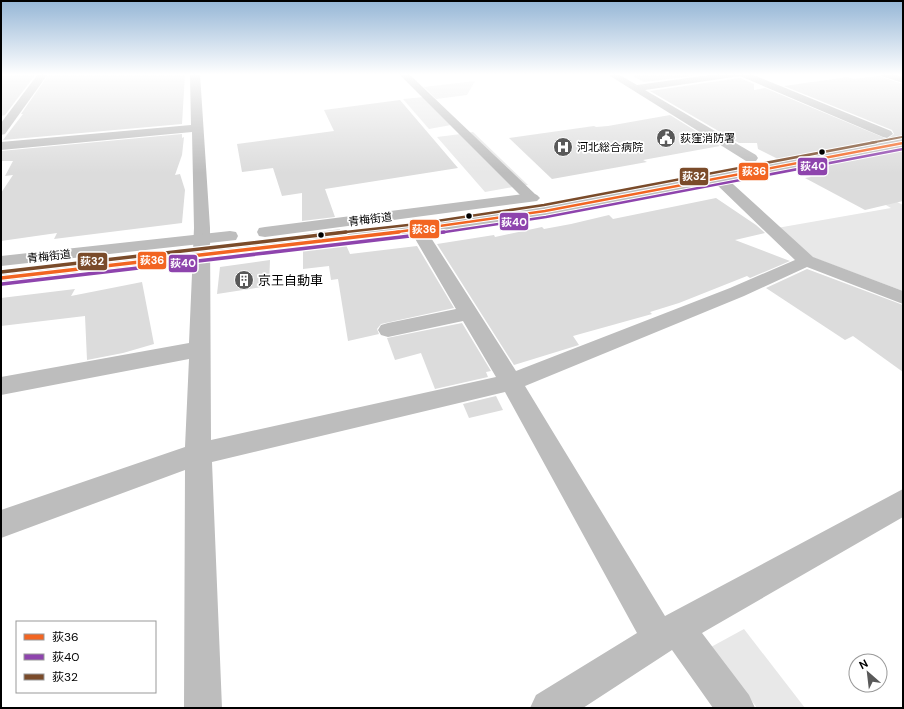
<svg xmlns="http://www.w3.org/2000/svg" width="904" height="709" viewBox="0 0 904 709" font-family="'DM Sans','Noto Sans JP',sans-serif">
<rect width="100%" height="100%" fill="#fff"/>
<g fill="#e8e8e8">
<path d="M475,81L467,95L436,99L424,87Z"/>
<path d="M424,97L451,125L429,129L403,99Z"/>
<path d="M473,132L528,185L522,186L467,133Z"/>
<path d="M461,134L513,187L485,192L437,137Z"/>
<path d="M847,177L903,205V291L812,257L777,228L891,208L839,178Z"/>
<path d="M744,629L805,708H757L711,647Z"/>
</g>
<g fill="#dcdcdc">
<path d="M20,74H36L5,115L1,116V76Z"/>
<path d="M49,74H185L182,124L3,140L23,114H21Z"/>
<path d="M629,74H708L644,82Z"/>
<path d="M879,76L903,84V138L780,160L758,149L757,143H739L650,91L740,78L754,84V90L765,88L887,139L894,134L892,130L784,86L848,77L853,79Z"/>
<path d="M400,100L458,168L325,189L335,217L302,221V193L282,196L273,168L242,172L237,144L334,131L324,110Z"/>
<path d="M670,115L720,146L643,160L647,162L552,179L509,138L594,126L596,127L608,126Z"/>
<path d="M182,134V138L184,137L182,155L175,175L180,174L185,190L182,223L54,239L57,233L1,241V193L13,175L5,176L13,161H1V151Z"/>
<path d="M903,149V201L865,210L805,178L811,177L796,169Z"/>
<path d="M716,198L756,225L765,233L735,240L790,261L750,278L747,276L679,303L650,312L652,314L573,336L579,345L514,365L437,244L494,235L495,237L542,227L544,229L571,224L609,215L613,219Z"/>
<path d="M340,229L341,232L302,237V234Z"/>
<path d="M346,245L350,254L417,246L454,308L381,324L377,329L379,334L348,341L338,279L331,280L329,266L303,269V250Z"/>
<path d="M270,260L269,286L217,294L220,267Z"/>
<path d="M807,269L903,305V372L853,336L845,340L766,288Z"/>
<path d="M142,282L154,344L123,353L87,360L85,316L1,326V298L75,289L71,296Z"/>
<path d="M462,323L491,371L486,372L488,377L435,389L421,353L395,360L387,338Z"/>
<path d="M496,396L503,410L469,418L463,404Z"/>
</g>
<g fill="none" stroke-linecap="round" stroke-linejoin="round">
<g fill="#bdbdbd" fill-rule="evenodd">
<path d="M38,74H48L5,134L1,135V123Z"/>
<path d="M190,74H200L210,228L211,440L496,377L463,321L388,337L381,335L378,330L381,325L388,323L456,309L410,230L412,226L418,225L424,226L426,230L516,371L730,288L795,260L713,181L711,178L713,175H723L813,257L903,291V304L807,267L744,296L525,386L665,616L903,489V517L702,633L749,695L755,708H713L672,650L583,708H530L536,695L637,633L505,392L212,462L222,708H184L185,470L1,538V510L185,447L189,359L1,395V377L189,343L194,228L192,132L1,150V142L191,125Z"/>
<path d="M607,74H618L637,85L717,74H751L891,131L893,134L887,138L883,137L740,76L645,90L756,155L758,158L756,161H746Z"/>
</g>
<g fill="#bdbdbd" fill-rule="evenodd">
<path d="M399,74H409L536,195L539,198L536,201H526Z"/>
<path d="M879,74H893L903,77V83L881,76Z"/>
</g>
<g fill="#bdbdbd" fill-rule="evenodd">
<path d="M903,139V147L545,216L418,235L1,284V272L418,225L545,206Z"/>
<path d="M532,193L537,195L540,198L537,201L265,237L259,236L257,232L259,228L265,227Z"/>
<path d="M230,231L236,232L238,236L236,240L1,266V256Z"/>
</g>
<g stroke="#fff" stroke-width="4.5">
<path id="bus-1-far1" d="M390,233L545,211L903,143"/>
</g>
<g stroke="#fff" stroke-width="6">
<path id="bus-1" d="M1,278L399,232"/>
</g>
<g stroke="#fff" stroke-width="4.5">
<path id="bus-2-far1" d="M438,233L546,217L903,149"/>
</g>
<g stroke="#fff" stroke-width="6">
<path id="bus-2" d="M2,284L444,232"/>
</g>
<g stroke="#fff" stroke-width="3.5">
<path id="bus-3-far2" d="M870,143L902,137"/>
</g>
<g stroke="#fff" stroke-width="4.5">
<path id="bus-3-far1" d="M337,233L417,224L544,205L876,142"/>
</g>
<g stroke="#fff" stroke-width="6">
<path id="bus-3" d="M1,272L346,232"/>
</g>
<use href="#bus-1-far1" stroke="#f26522" stroke-width="2.5"/>
<use href="#bus-1" stroke="#f26522" stroke-width="3.5"/>
<use href="#bus-2-far1" stroke="#8e44ad" stroke-width="2.5"/>
<use href="#bus-2" stroke="#8e44ad" stroke-width="3.5"/>
<use href="#bus-3-far2" stroke="#7a4b2a" stroke-width="2"/>
<use href="#bus-3-far1" stroke="#7a4b2a" stroke-width="2.5"/>
<use href="#bus-3" stroke="#7a4b2a" stroke-width="3.5"/>
</g>
<linearGradient id="sky" x2="0" y2="1"><stop stop-color="#95b6d6"/><stop offset="0.43" stop-color="#fff"/><stop offset="1" stop-color="#fff" stop-opacity="0"/></linearGradient>
<rect width="904" height="173" fill="url(#sky)"/>
<defs>
<g id="civic-disc" transform="scale(1)"><circle r="9.5" fill="#595959" stroke="#fff"/><path d="M-.6-6.5H3V-4.5H.6V-3L4-1V1h2V6H-6V1h2V-1L-.6-3ZM-1.2 2.5V6h2.4V2.5Z" fill="#fff"/></g>
<g id="hospital-disc" transform="scale(1)"><circle r="9.5" fill="#595959" stroke="#fff"/><path d="M-5-5h3v3.5h4V-5h3V5h-3V1.5h-4V5h-3Z" fill="#fff"/></g>
<g id="building-disc" transform="scale(1)"><circle r="9.5" fill="#595959" stroke="#fff"/><path d="M-4-6H4V6H1V3H-1V6H-4ZM-2.5-4.3h1.7v1.8h-1.7ZM.8-4.3h1.7v1.8H.8ZM-2.5-1h1.7V.8h-1.7ZM.8-1h1.7V.8H.8Z" fill="#fff"/></g>
</defs>
<g fill-rule="evenodd">
<use href="#civic-disc" x="666" y="138"/>
<use href="#hospital-disc" x="563" y="147"/>
<use href="#building-disc" x="244" y="280"/>
</g>
<g fill="#000" stroke="#fff" stroke-width="1.5">
<circle cx="822" cy="152" r="3.5"/>
<circle cx="469" cy="216" r="3.5"/>
<circle cx="321" cy="235" r="3.5"/>
</g>
<g text-anchor="middle" dominant-baseline="central" stroke-width="3.5" stroke-linejoin="round" paint-order="stroke">
<g font-size="11" fill="#000" stroke="#fff" text-anchor="start">
<text x="680" y="138">荻窪消防署</text>
<text x="577" y="147">河北総合病院</text>
</g>
<g font-size="11" fill="#000" stroke="#fff">
<text transform="translate(370 219) rotate(-7)">青梅街道</text>
<text transform="translate(49 256) rotate(-6)">青梅街道</text>
</g>
<g font-size="13" fill="#000" stroke="#fff" text-anchor="start">
<text x="258" y="280">京王自動車</text>
</g>
</g>
<g stroke="#fff" stroke-width="1.5">
<rect x="797" y="157" width="31" height="19" rx="4" fill="#8e44ad"/>
<rect x="738" y="162" width="31" height="19" rx="4" fill="#f26522"/>
<rect x="679" y="167" width="30" height="19" rx="4" fill="#7a4b2a"/>
<rect x="499" y="212" width="30" height="19" rx="4" fill="#8e44ad"/>
<rect x="409" y="219" width="31" height="20" rx="4" fill="#f26522"/>
<rect x="137" y="251" width="30" height="19" rx="4" fill="#f26522"/>
<rect x="77" y="252" width="31" height="19" rx="4" fill="#7a4b2a"/>
<rect x="168" y="254" width="30" height="19" rx="4" fill="#8e44ad"/>
</g>
<g font-size="11" text-anchor="middle" font-weight="bold" fill="#fff">
<text x="813" y="170">荻40</text>
<text x="754" y="175">荻36</text>
<text x="694" y="180">荻32</text>
<text x="514" y="226">荻40</text>
<text x="424" y="233">荻36</text>
<text x="152" y="264">荻36</text>
<text x="92" y="265">荻32</text>
<text x="183" y="267">荻40</text>
</g>
<rect width="904" height="709" fill="none" stroke="#000000" stroke-width="4"/>
<rect x="16" y="621" width="140" height="72" fill="#ffffff" stroke="#999999"/>
<rect x="24" y="634" width="20" height="6" fill="#f26522" stroke="#999999"/>
<text x="52" y="641" font-size="12" fill="#000000">荻36</text>
<rect x="24" y="654" width="20" height="6" fill="#8e44ad" stroke="#999999"/>
<text x="52" y="661" font-size="12" fill="#000000">荻40</text>
<rect x="24" y="674" width="20" height="6" fill="#7a4b2a" stroke="#999999"/>
<text x="52" y="681" font-size="12" fill="#000000">荻32</text>
<g transform="translate(868 673) rotate(332)"><circle r="19" fill="#ffffff" stroke="#999999"/>
<path d="M0-3L7 15L0 10L-7 15Z" fill="#595959"/>
<text y="-6" font-size="11" font-weight="bold" text-anchor="middle" fill="#000000">N</text>
</g>
</svg>
